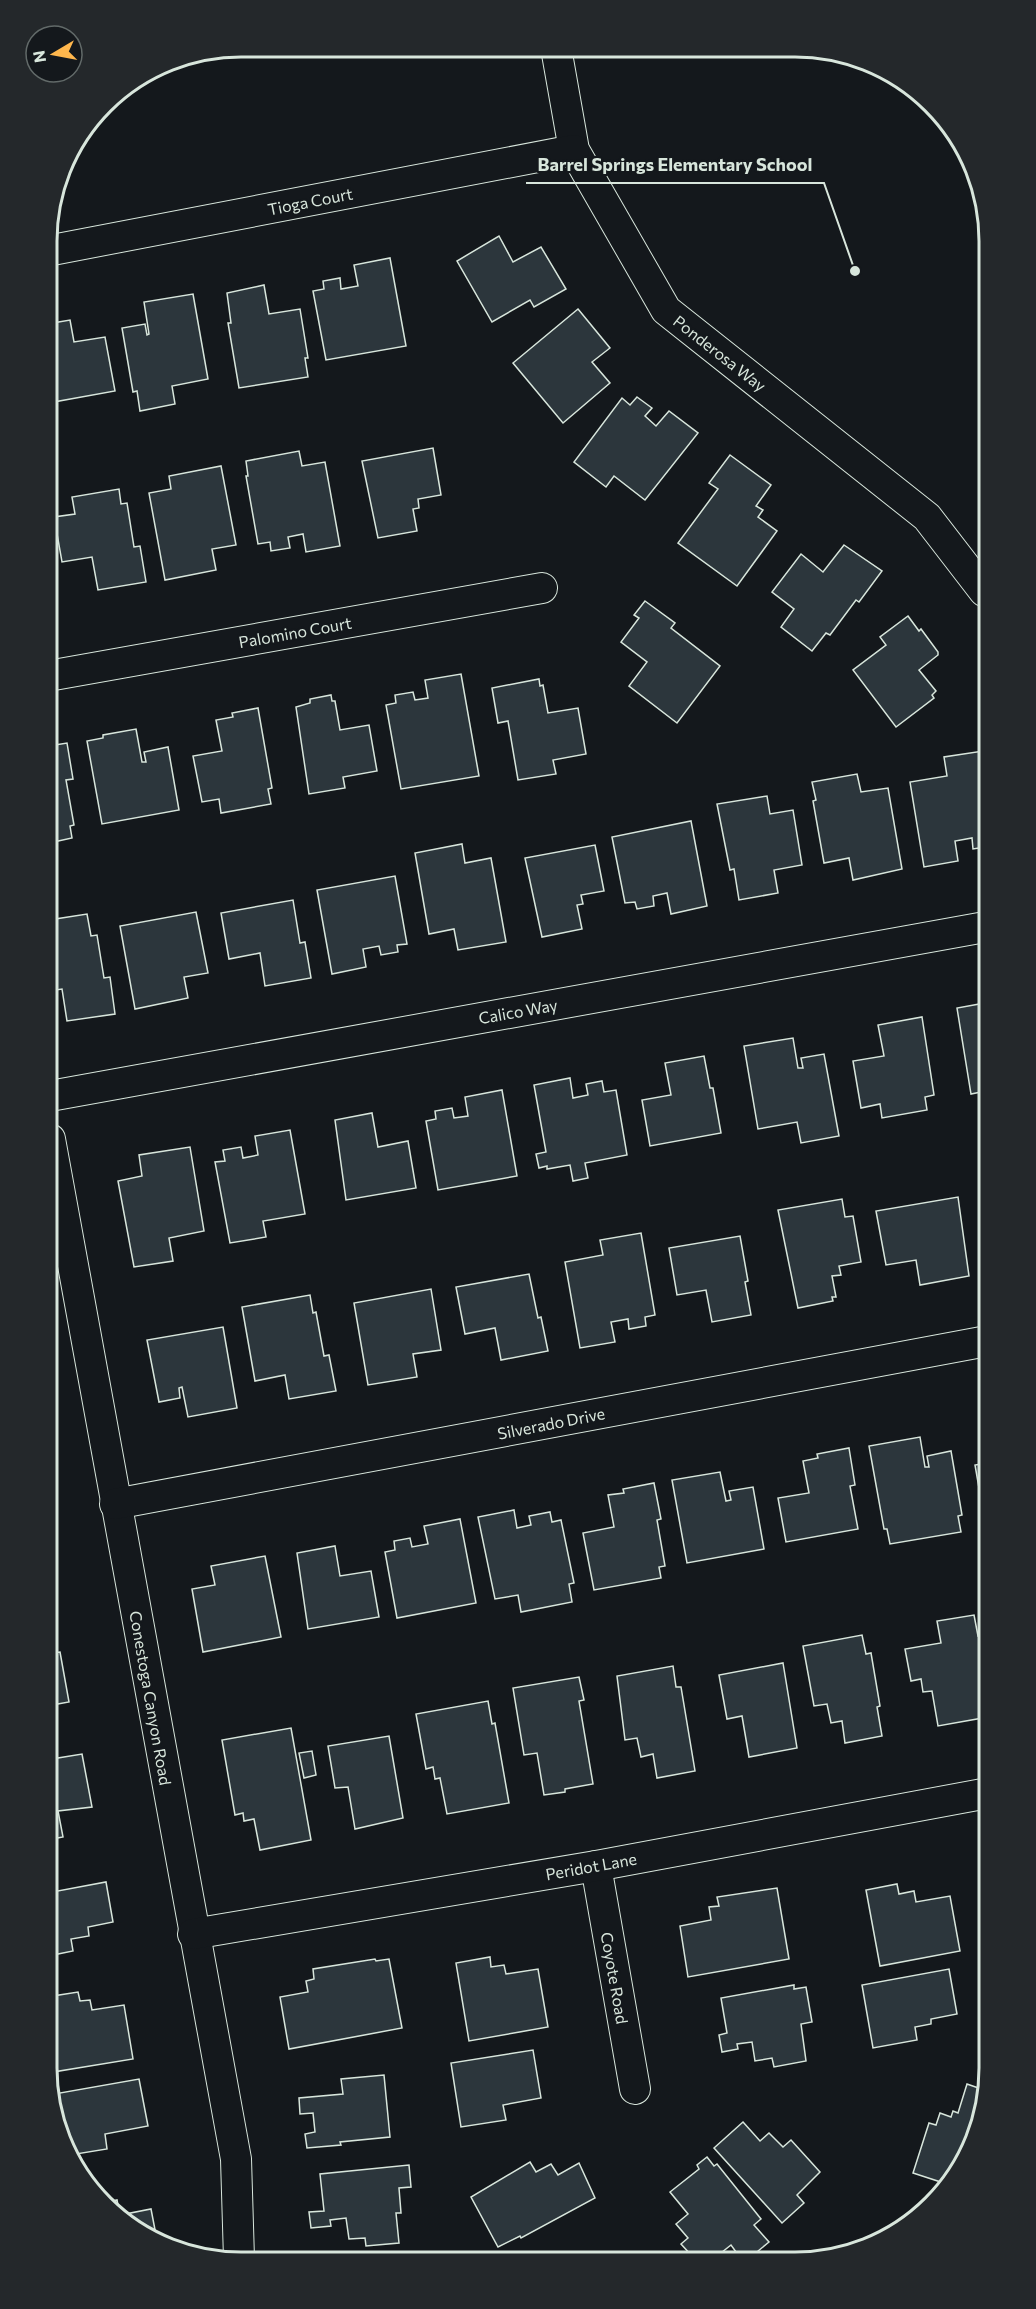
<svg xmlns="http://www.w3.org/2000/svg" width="1036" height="2309" viewBox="0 0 1036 2309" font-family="Commissioner,sans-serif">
<rect width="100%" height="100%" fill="#14181c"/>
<g fill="#2c363c" stroke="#d8e6dc" stroke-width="1.5">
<path d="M499,236L513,262L541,247L566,289L534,307L530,300L492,322L457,261Z"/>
<path d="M390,258L406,346L326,360L313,291L324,289L323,281L340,278L341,289L358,286L354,265Z"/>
<path d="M264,285L269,314L300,309L308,358H305L308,377L239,388L228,323H231L227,293Z"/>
<path d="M193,294L208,379L172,386L175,404L140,411L137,391L133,392L122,328L145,324L147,335L149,334L144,302Z"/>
<path d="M578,309L610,348L592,362L610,383L563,423L513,363Z"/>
<path d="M70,320L74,342L105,337L115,391L48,403L47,324Z"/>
<path d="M637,397L652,408L645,416L656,426L669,411L698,433L645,500L614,476L606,487L574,462L622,398L630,405Z"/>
<path d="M433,448L441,495L418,499L419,508L413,509L417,531L378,538L362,461Z"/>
<path d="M299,451L302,466L325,462L340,546L306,552L303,534L288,537L290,548L271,551L270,542L258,544L246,476H248L246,461Z"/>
<path d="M730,455L771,485L756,506L763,510L758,517L777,531L737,586L678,543L718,489L709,483Z"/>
<path d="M221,466L236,545L212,549L216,570L165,580L149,493L171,489L169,476Z"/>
<path d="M119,489L121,504L127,503L134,547L140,546L146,582L98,590L92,557L62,562L54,517L75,514L72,497Z"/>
<path d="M844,545L882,571L859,602L856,600L830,635L826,633L812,651L781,627L794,609L772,592L801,554L823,572Z"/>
<path d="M645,601L675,623L671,628L720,666L677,723L629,686L647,662L621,642L639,618L634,615Z"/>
<path d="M908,616L919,631L921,629L938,652V655L919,670L936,691L932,695L934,698L896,727L853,670L886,645L880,637Z"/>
<path d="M461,674L479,776L401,789L386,705L396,703L395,695L413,692L415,700L428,698L425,680Z"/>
<path d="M539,679L540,686L543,685L548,713L578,708L586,754L553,760L556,774L518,780L508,721L498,723L492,688Z"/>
<path d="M331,695L332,701H335L340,730L369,725L377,771L343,777L345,788L309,794L296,707L310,703V699Z"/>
<path d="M258,708L272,788L268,789L271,804L221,813L219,799L202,802L193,756L222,751L216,720L233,717L232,713Z"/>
<path d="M136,729L142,762H146L144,752L168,747L179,810L102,824L87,741L103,738V735Z"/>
<path d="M67,743L73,779L66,780L74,825L70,826L72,838L49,843V746Z"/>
<path d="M983,751L985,847L973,849L972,838L955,841L958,861L924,867L910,782L947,776L944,757Z"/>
<path d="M857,774L861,792L888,788L902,869L853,880L849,858L824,863L813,801L816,800L812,782Z"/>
<path d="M767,796L770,814L793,810L802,865L774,870L778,893L739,900L734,869L730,870L717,804Z"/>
<path d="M691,821L707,906L671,914L667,893L653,896L654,906L637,909L635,902L625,903L612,837Z"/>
<path d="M462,844L465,863L491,858L506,942L458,950L454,929L429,934L415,853Z"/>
<path d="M595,845L604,891L581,895L583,904L577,905L582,929L542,937L525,858Z"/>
<path d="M395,876L407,944L397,945L398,952L381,955L379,946L363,949L366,967L332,974L317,890Z"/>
<path d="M293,900L300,943L305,942L311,978L265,986L260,953L229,959L221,913Z"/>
<path d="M196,912L208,973L184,977L188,998L135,1009L120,926Z"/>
<path d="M87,914L91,936L97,935L104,978L110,977L115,1014L67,1021L62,989L49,991V920Z"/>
<path d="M985,1003L986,1091L971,1094L957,1008Z"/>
<path d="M922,1017L934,1095L925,1097L927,1110L882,1118L880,1104L861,1108L853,1061L884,1056L878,1025Z"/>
<path d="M793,1038L798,1068H803L801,1058L824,1054L839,1136L801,1143L797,1122L758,1129L744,1046Z"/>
<path d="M704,1056L710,1088H713L721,1133L650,1146L642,1100L671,1095L665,1063Z"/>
<path d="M570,1078L573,1098L588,1095L586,1084L602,1081L604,1092L616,1090L627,1155L585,1163L588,1178L573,1181L570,1165L547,1169V1166L539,1168L536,1154L546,1152L534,1085Z"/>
<path d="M502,1090L517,1176L438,1190L426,1121L436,1119L435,1111L452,1108L454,1118L468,1116L465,1097Z"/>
<path d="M372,1113L378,1147L408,1141L416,1188L346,1200L335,1120Z"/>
<path d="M290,1130L305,1214L263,1221L266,1237L230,1243L215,1162L225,1161L223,1150L241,1147L243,1158L258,1155L255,1136Z"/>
<path d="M190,1147L204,1231L169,1238L173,1261L134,1267L118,1181L142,1176L139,1155Z"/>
<path d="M958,1197L969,1276L920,1285L916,1260L886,1265L876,1211Z"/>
<path d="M842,1199L845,1217L853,1216L861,1262L839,1266L841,1275L832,1276L836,1297H832L833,1301L798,1308L778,1210Z"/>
<path d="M641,1233L655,1315L645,1317L646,1326L629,1329L628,1319L611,1322L615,1342L580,1348L565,1262L603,1255L600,1240Z"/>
<path d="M740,1236L748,1281L745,1282L751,1315L712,1322L706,1290L677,1295L669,1248Z"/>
<path d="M529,1274L538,1318L541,1317L548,1351L501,1360L495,1328L465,1334L456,1287Z"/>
<path d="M431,1289L441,1350L413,1354L417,1377L368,1385L354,1303Z"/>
<path d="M310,1295L313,1313L316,1312L324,1356L329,1355L336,1391L289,1399L285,1375L255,1381L242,1307Z"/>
<path d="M223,1327L237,1408L188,1417L182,1387L179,1388L180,1398L159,1402L147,1340Z"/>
<path d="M920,1437L925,1467H929L927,1456L951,1451L962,1515L958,1516L961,1532L890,1544L887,1529H884L869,1446Z"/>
<path d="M849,1448L855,1485L850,1486L858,1529L786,1542L778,1498L809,1493L803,1461L818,1458L817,1454Z"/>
<path d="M987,1463V1511H983L975,1465Z"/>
<path d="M720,1472L726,1501L731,1500L729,1491L753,1487L764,1549L687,1563L672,1480Z"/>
<path d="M654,1483L661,1519L657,1520L665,1566L659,1567L661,1578L594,1590L583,1533L614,1527L608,1495L624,1493L623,1489Z"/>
<path d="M514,1510L517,1528L531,1525L529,1516L550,1512L552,1522L561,1520L574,1583L569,1584L572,1602L521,1612L518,1595L495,1599L478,1517Z"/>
<path d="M460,1519L476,1603L397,1618L385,1552L395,1550L394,1541L410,1538L412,1547L428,1544L424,1526Z"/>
<path d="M335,1546L340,1576L371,1571L379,1617L308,1629L297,1553Z"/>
<path d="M265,1556L281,1637L203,1652L192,1589L215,1585L211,1566Z"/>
<path d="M974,1615L978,1636L983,1635L988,1662V1717L938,1726L932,1691L923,1692L921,1679L911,1681L905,1649L941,1643L937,1621Z"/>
<path d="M862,1635L866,1654L871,1653L880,1706L877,1707L882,1736L845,1743L842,1721L831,1723L827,1704L814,1706L803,1646Z"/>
<path d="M60,1652L69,1702L52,1705V1653Z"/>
<path d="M783,1663L797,1748L749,1757L742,1716L727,1719L719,1675Z"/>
<path d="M673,1666L676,1687H681L695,1771L657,1778L653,1754L641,1757L637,1738L625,1740L617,1676Z"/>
<path d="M579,1677L584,1700L579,1701L593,1784L565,1789V1792L544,1795L537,1753L524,1755L513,1688Z"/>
<path d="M488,1701L492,1724L495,1723L509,1803L447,1814L440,1778L435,1779L433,1767L426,1769L416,1714Z"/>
<path d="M291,1728L311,1840L260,1850L254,1819L244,1821L243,1813L235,1815L222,1740Z"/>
<path d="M389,1736L403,1818L355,1829L348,1787L335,1788L328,1746Z"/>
<path d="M312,1751L316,1775L304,1778L299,1753Z"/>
<path d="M82,1754L92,1807L58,1811L63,1837L52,1839V1759Z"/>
<path d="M106,1882L113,1922L88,1927L89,1936L71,1939L73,1951L53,1955L52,1892Z"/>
<path d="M897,1884L899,1894L914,1891L916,1902L950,1896L960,1951L880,1966L866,1890Z"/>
<path d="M777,1888L789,1959L688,1977L680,1926L711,1920L709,1907L719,1906L717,1897Z"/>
<path d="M490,1957L491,1967L504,1965L506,1974L538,1969L548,2027L469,2041L456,1963Z"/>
<path d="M375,1959L376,1961L389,1959L402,2028L289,2049L280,1997L308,1992L306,1981L314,1979L313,1969Z"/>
<path d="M949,1969L957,2014L931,2019V2024L915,2027L917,2040L873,2048L862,1985Z"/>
<path d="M794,1985V1989L806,1987L812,2022L801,2024L806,2061L774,2067L772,2058L755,2061L752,2042L737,2044L738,2049L722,2052L719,2035L727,2033L721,1998Z"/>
<path d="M78,1992L80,2001L90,2000L92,2010L124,2005L133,2059L53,2072V1996Z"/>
<path d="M533,2050L541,2098L503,2105L506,2120L461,2127L451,2063Z"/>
<path d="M384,2075L390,2137L340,2142L341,2145L307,2148L305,2134L315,2132L313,2113L300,2114L299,2098L343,2094L341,2079Z"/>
<path d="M139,2079L148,2126L105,2134L107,2149L70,2155L62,2138L54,2094Z"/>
<path d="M967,2084L987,2091L975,2142L950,2185L913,2173L929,2123L936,2125L940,2113L951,2117L953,2111L958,2113Z"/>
<path d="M743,2122L760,2141L769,2133L783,2147L791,2140L820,2172L797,2195L804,2203L782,2223L714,2148Z"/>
<path d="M707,2157L714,2166L717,2164L761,2219L754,2225L769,2242L752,2256H739L731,2245L717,2256H692L681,2244L688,2238L676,2224L688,2214L670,2192L699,2169L697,2165Z"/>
<path d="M530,2162L536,2172L551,2164L558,2175L579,2163L595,2198L521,2238L520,2236L498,2247L471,2197Z"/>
<path d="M409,2165L411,2187L399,2188L401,2213H396L399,2243L366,2246L365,2238L349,2239L346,2218L330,2220L331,2226L311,2228L309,2212L324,2211L320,2174Z"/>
<path d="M117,2200L120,2215L151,2209L156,2235L113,2214L103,2203Z"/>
</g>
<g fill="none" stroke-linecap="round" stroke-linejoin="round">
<g stroke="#d8e6dc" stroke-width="32">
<g id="street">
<path d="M556,48L574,150L666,310L927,517L984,591"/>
<path d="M47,251L574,150"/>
<path d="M48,676L542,588"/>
<path d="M50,1096L985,927"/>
<path d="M50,1139L236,2159L239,2259"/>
<path d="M115,1504L987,1341"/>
<path d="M596,1866L635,2089"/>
<path d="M193,1934L596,1866L988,1793"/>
</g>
</g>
<use href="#street" stroke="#14181c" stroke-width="30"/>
</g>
<g text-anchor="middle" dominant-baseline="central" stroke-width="4.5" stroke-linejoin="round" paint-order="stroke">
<g font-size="16" fill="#d8e6dc" stroke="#14181c">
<text transform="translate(310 201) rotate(-11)">Tioga Court</text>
<text transform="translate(720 353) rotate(38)">Ponderosa Way</text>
<text transform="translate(295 632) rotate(-10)">Palomino Court</text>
<text transform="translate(518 1011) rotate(-10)">Calico Way</text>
<text transform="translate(551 1423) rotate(-11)">Silverado Drive</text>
<text transform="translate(151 1698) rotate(80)">Conestoga Canyon Road</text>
<text transform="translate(591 1866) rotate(-10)">Peridot Lane</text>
<text transform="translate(615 1978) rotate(80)">Coyote Road</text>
</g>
</g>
<path d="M0 0H1036V2309H0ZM241 57H795A184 184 0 0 1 979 241V2068A184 184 0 0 1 795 2252H241A184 184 0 0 1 57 2068V241A184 184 0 0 1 241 57Z" fill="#24282b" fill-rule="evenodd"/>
<path fill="none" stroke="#d8e6dc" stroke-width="3" d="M241 57H795A184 184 0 0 1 979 241V2068A184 184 0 0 1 795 2252H241A184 184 0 0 1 57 2068V241A184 184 0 0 1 241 57Z"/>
<path fill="none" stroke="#d8e6dc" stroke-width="2" d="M855 271L824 183H526"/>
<circle fill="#d8e6dc" stroke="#14181c" stroke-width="2" cx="855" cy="271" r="6"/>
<g font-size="18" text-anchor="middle" font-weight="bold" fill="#d8e6dc" stroke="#14181c" stroke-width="4.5" stroke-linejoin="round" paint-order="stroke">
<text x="675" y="171">Barrel Springs Elementary School</text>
</g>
<g transform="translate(54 54) rotate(260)"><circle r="28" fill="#14181c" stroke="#626a69" stroke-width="1.5"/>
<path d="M0-4.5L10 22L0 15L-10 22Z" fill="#ffb74d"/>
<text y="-9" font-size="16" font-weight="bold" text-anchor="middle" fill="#d8e6dc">N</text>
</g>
</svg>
